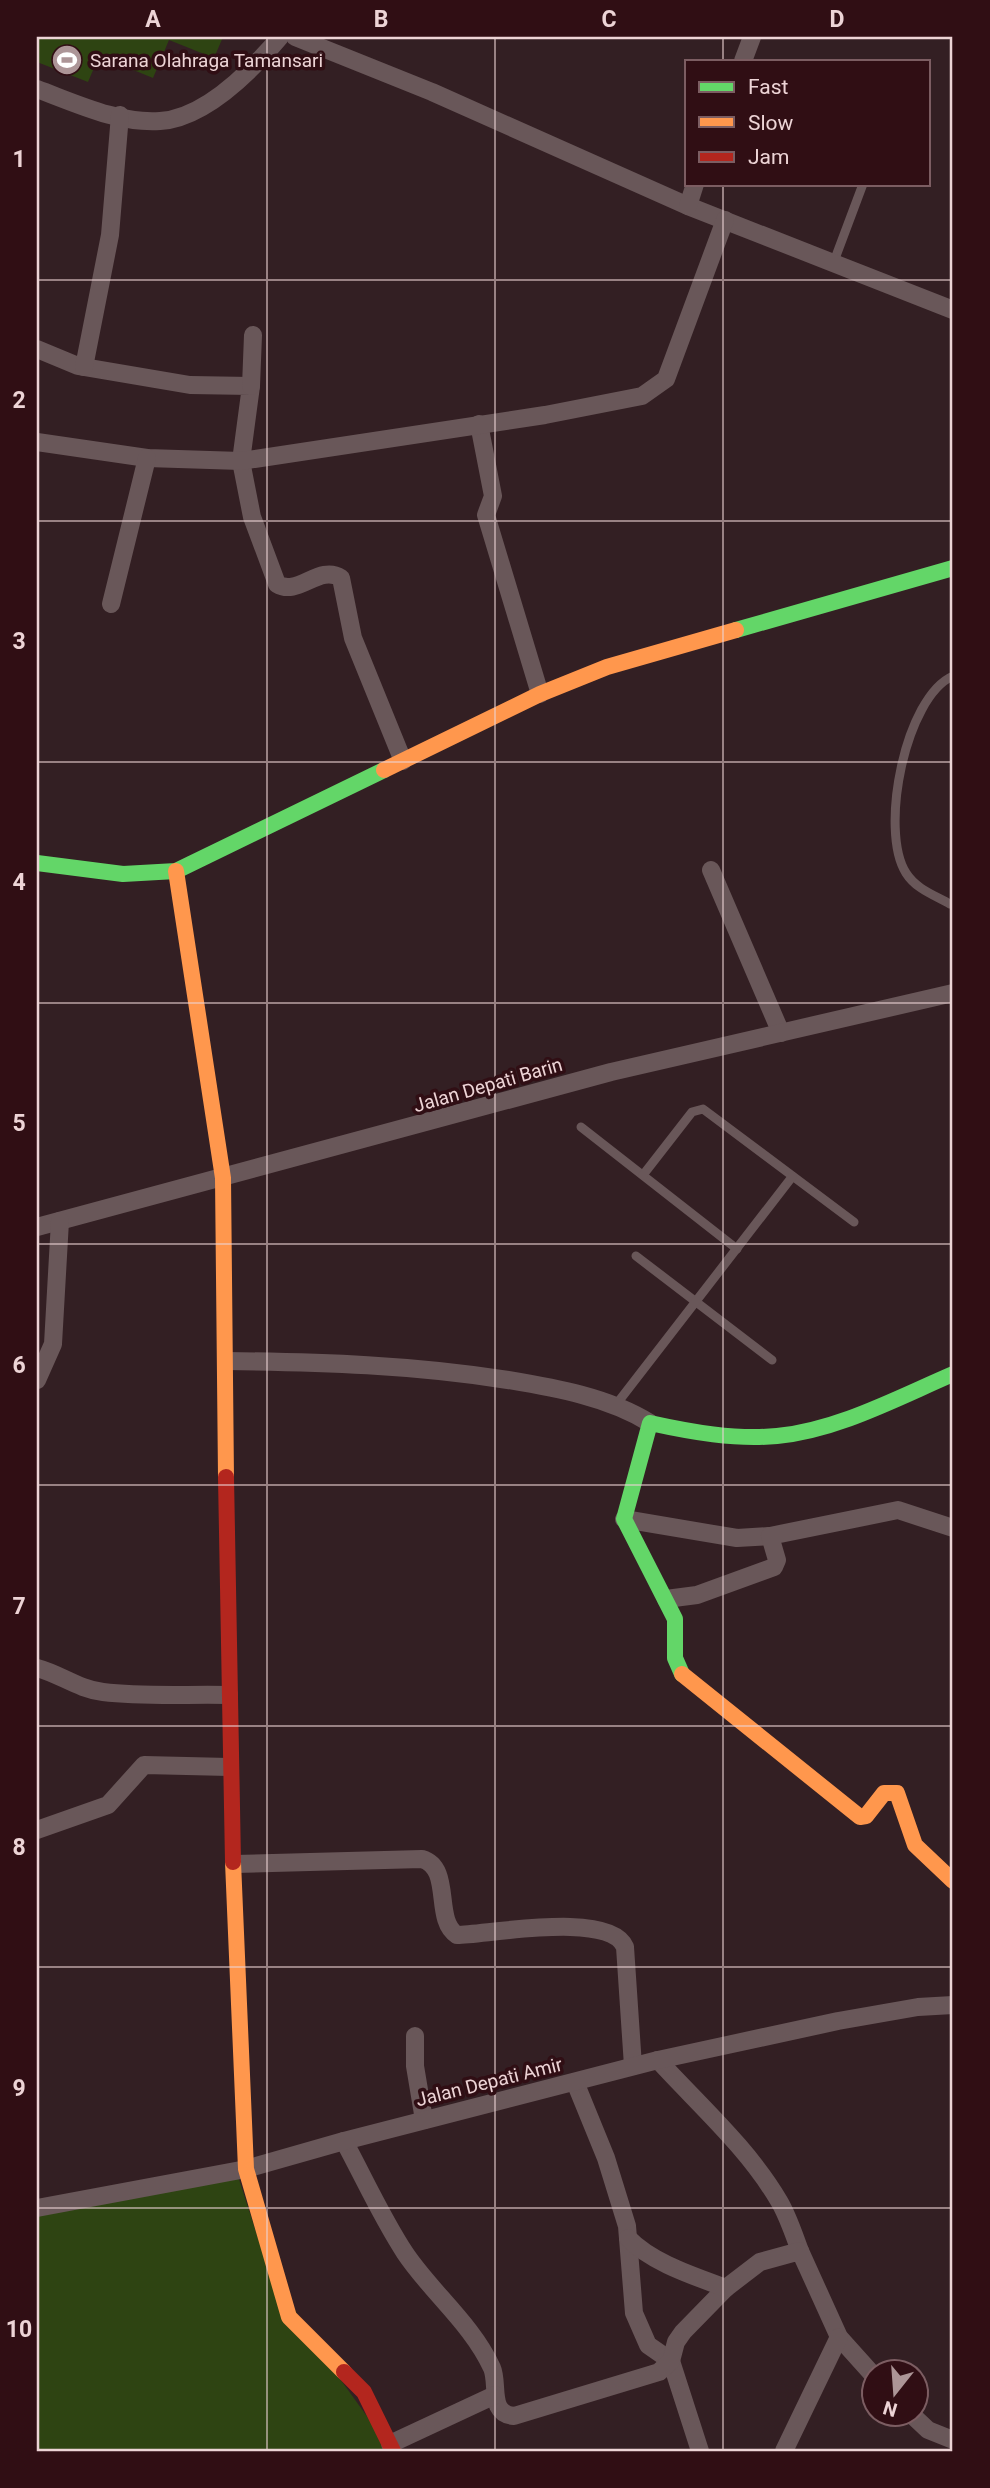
<svg xmlns="http://www.w3.org/2000/svg" width="990" height="2488" viewBox="0 0 990 2488" font-family="Roboto,sans-serif">
<rect width="100%" height="100%" fill="#331f23"/>
<g fill="#2e4412">
<path d="M37,37H223L214,58L169,40L153,78L99,56L88,82L37,62Z"/>
<path d="M236,2170L265,2260L317,2347L392,2451H37V2208Z"/>
</g>
<g fill="none" stroke-linecap="round" stroke-linejoin="round">
<g stroke="#695759" stroke-width="9">
<path d="M833,264L863,184"/>
<path d="M950,904C934,895 916,889 906,873C879,831 905,697 953,676"/>
<path d="M581,1127L737,1249"/>
<path d="M643,1175L692,1112L703,1109L854,1222"/>
<path d="M636,1256L772,1360"/>
<path d="M615,1406L792,1177"/>
</g>
<g stroke="#695759" stroke-width="18">
<path d="M295,37L432,92L688,206L953,310"/>
<path d="M743,61L752,37"/>
<path d="M37,89C75,103 119,124 160,121C206,118 252,70 280,37"/>
<path d="M688,206L695,184"/>
<path d="M37,349L78,366L190,385L251,386L241,461L252,517L277,584C298,597 319,564 341,578L353,638L403,761"/>
<path d="M84,367L110,235L120,115"/>
<path d="M251,386L253,335"/>
<path d="M479,424L493,496L486,515L540,694"/>
<path d="M37,442L147,458L241,461L545,415L642,396L666,379L725,220"/>
<path d="M111,604L147,458"/>
<path d="M711,870L781,1033"/>
<path d="M37,1227L611,1072L953,993"/>
<path d="M226,1361C321,1362 414,1365 508,1380C556,1388 608,1397 650,1423"/>
<path d="M37,1380L53,1344L60,1221"/>
<path d="M624,1519L737,1538L770,1536"/>
<path d="M666,1599L697,1595L774,1567L777,1560L770,1536L898,1510L953,1528"/>
<path d="M37,1668C60,1674 78,1689 103,1692C144,1697 188,1694 229,1695"/>
<path d="M37,1830L108,1805L144,1765L229,1767"/>
<path d="M234,1864L422,1859C453,1868 433,1920 457,1935C491,1934 610,1911 625,1947L633,2066"/>
<path d="M415,2036V2066L424,2120"/>
<path d="M658,2060C699,2105 748,2148 779,2201C788,2216 794,2235 800,2251"/>
<path d="M575,2082L606,2158L627,2226L634,2313L648,2345L671,2361L700,2451"/>
<path d="M344,2141C364,2178 382,2218 405,2253C431,2292 472,2324 492,2368C499,2384 488,2414 514,2416L659,2372L671,2361L676,2342L683,2332L726,2288"/>
<path d="M37,2208L246,2169L344,2141L658,2060L838,2021L918,2007L953,2005"/>
<path d="M628,2238C652,2263 694,2276 726,2288L760,2262L800,2251L839,2337L874,2376"/>
<path d="M911,2414L928,2430L953,2440"/>
<path d="M390,2444L495,2395"/>
<path d="M784,2451L839,2337"/>
</g>
<g stroke="#63d668" stroke-width="16">
<path d="M736,630L953,568"/>
<path d="M37,863L123,874L176,871L384,770"/>
<path d="M682,1674L675,1658V1619L624,1519L650,1423C691,1432 735,1440 777,1436C838,1430 897,1398 953,1374"/>
</g>
<g stroke="#ff974d" stroke-width="16">
<path d="M384,770L540,694L607,667L736,630"/>
<path d="M176,871L223,1178L226,1477"/>
<path d="M682,1674L860,1817L866,1816L884,1793H897L915,1845L953,1881"/>
<path d="M233,1862L246,2169L289,2317L344,2372"/>
</g>
<g stroke="#b3261e" stroke-width="16">
<path d="M226,1477L233,1862"/>
<path d="M344,2372L364,2392L393,2451"/>
</g>
</g>
<path fill="none" stroke="#edd4d6" stroke-width="2" stroke-opacity="0.55" d="M267,37V2451M495,37V2451M723,37V61M723,184V2451M37,280H953M37,521H953M37,762H953M37,1003H953M37,1244H953M37,1485H953M37,1726H953M37,1967H953M37,2208H953"/>
<defs>
<g id="stadium-disc" transform="scale(1.575)"><circle r="9.5" fill="#ac9597" stroke="#300e14"/><path d="M0-5a6.5 5 0 1 0 0 10a6.5 5 0 1 0 0-10ZM-3.5-1.8h7v3.6h-7Z" fill="#fff"/></g>
</defs>
<g fill-rule="evenodd">
<use href="#stadium-disc" x="67" y="60"/>
</g>
<g text-anchor="middle" dominant-baseline="central" stroke-width="7" stroke-linejoin="round" paint-order="stroke">
<g font-size="19" fill="#edd4d6" stroke="#300e14" text-anchor="start">
<text x="90" y="60">Sarana Olahraga Tamansari</text>
</g>
<g font-size="19" fill="#edd4d6" stroke="#300e14">
<text transform="translate(488 1085) rotate(-16)">Jalan Depati Barin</text>
<text transform="translate(489 2082) rotate(-14)">Jalan Depati Amir</text>
</g>
</g>
<rect width="990" height="2488" fill="none" stroke="#300e14" stroke-width="77"/>
<rect x="685" y="60" width="245" height="126" fill="#300e14" stroke="#7c5d62" stroke-width="2"/>
<rect x="699" y="82" width="35" height="10" fill="#63d668" stroke="#7c5d62" stroke-width="2"/>
<text x="748" y="94" font-size="21" fill="#edd4d6">Fast</text>
<rect x="699" y="117" width="35" height="10" fill="#ff974d" stroke="#7c5d62" stroke-width="2"/>
<text x="748" y="130" font-size="21" fill="#edd4d6">Slow</text>
<rect x="699" y="152" width="35" height="10" fill="#b3261e" stroke="#7c5d62" stroke-width="2"/>
<text x="748" y="164" font-size="21" fill="#edd4d6">Jam</text>
<g transform="translate(895 2393) rotate(197)"><circle r="33" fill="#300e14" stroke="#7c5d62" stroke-width="2"/>
<path d="M0-5L12 26L0 18L-12 26Z" fill="#ac9597"/>
<text y="-10" font-size="19" font-weight="bold" text-anchor="middle" fill="#edd4d6">N</text>
</g>
<rect x="38" y="38" width="913" height="2412" fill="none" stroke="#edd4d6" stroke-width="2.5"/>
<g font-size="23" text-anchor="middle" font-weight="bold" fill="#edd4d6">
<text x="153" y="27">A</text>
<text x="381" y="27">B</text>
<text x="609" y="27">C</text>
<text x="837" y="27">D</text>
<text x="19" y="167">1</text>
<text x="19" y="408">2</text>
<text x="19" y="649">3</text>
<text x="19" y="890">4</text>
<text x="19" y="1131">5</text>
<text x="19" y="1373">6</text>
<text x="19" y="1614">7</text>
<text x="19" y="1855">8</text>
<text x="19" y="2096">9</text>
<text x="19" y="2337">10</text>
</g>
</svg>
